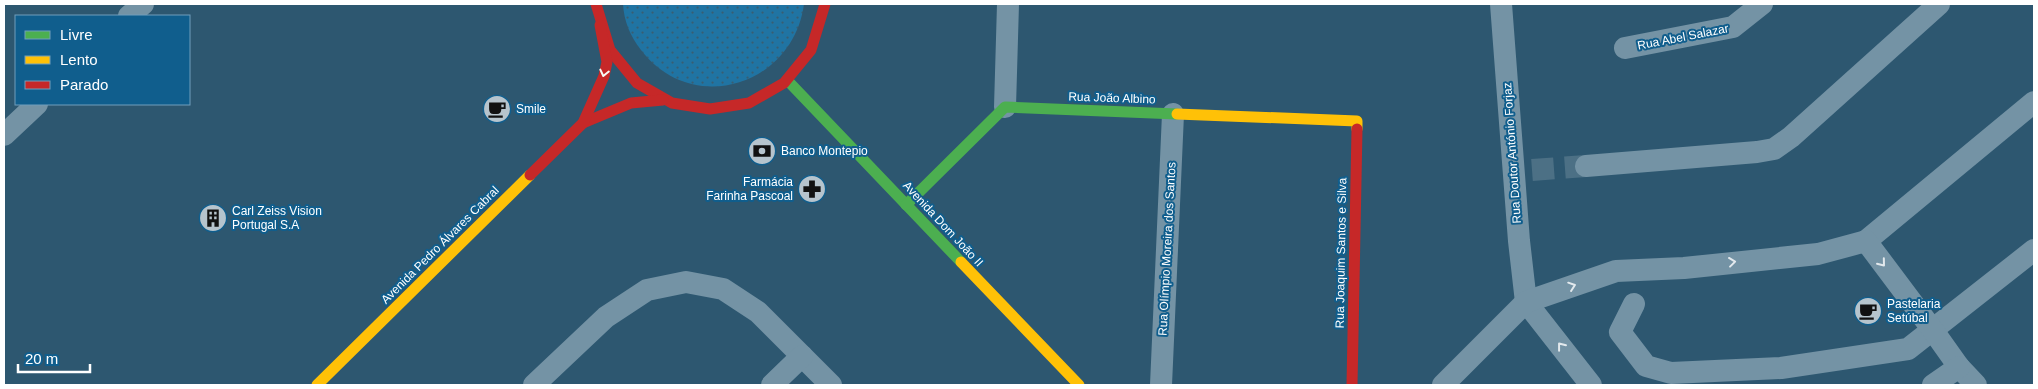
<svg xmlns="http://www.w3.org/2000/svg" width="2038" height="389" viewBox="0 0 2038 389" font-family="Arial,sans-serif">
<defs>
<pattern id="grass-dots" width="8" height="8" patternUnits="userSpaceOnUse" patternTransform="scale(1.25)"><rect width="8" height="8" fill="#2074a3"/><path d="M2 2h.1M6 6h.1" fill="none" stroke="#385e73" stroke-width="1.8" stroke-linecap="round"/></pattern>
</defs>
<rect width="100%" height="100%" fill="#2d5770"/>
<path fill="url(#grass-dots)" d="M623,4H804C793,86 692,117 641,50C630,36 624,21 623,4Z"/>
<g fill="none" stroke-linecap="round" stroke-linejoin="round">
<path stroke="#4c7085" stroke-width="22" stroke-dasharray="22 11" stroke-linecap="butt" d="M1532,170L1586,166"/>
<g stroke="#7493a5" stroke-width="22">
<path d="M1501,4L1519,241L1526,302"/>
<path d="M129,16L143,4"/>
<path d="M1625,48L1733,27L1762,4"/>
<path d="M1005,107L1008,4"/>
<path d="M4,135L37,104"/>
<path d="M1586,166L1757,152L1774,149L1791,137L1939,4"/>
<path d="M1866,241L2034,102"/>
<path d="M1526,302L1591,385"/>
<path d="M1634,304L1620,332L1646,366L1671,373L1781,368L1908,349L2034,250"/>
<path d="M534,385L606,317L647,290L686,282L723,289L758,312L831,385"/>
<path d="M772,385L802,356"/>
<path d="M1161,385L1173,114"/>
<path d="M1443,385L1526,302L1616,271L1684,268L1818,254L1866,241L1932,329L1959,367L1976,385"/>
<path d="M1933,385L1959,367"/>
</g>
<g stroke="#4caf50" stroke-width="11">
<path d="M788,81L961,262"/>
<path d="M906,205L1005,107L1177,114"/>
</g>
<g stroke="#ffc107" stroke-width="11">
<path d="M1177,114L1357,121V129"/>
<path d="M961,262L1079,385"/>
<path d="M317,385L530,175"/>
</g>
<g stroke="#c62828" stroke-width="11">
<path d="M596,4L610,50L637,83L672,103L710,109L749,103L784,83L811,50L825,4"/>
<path d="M583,123L631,103L663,100"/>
<path d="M530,175L583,123L604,76L607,62L600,25"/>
<path d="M1352,385L1357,129"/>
</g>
</g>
<defs><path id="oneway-chevron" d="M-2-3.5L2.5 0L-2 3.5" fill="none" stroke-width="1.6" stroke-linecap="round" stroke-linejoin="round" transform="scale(1.25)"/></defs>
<use stroke="#f6fbf6" href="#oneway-chevron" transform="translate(604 73) rotate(103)"/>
<g stroke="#e3e9ed">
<use href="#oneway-chevron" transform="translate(1732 262) rotate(-7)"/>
<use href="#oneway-chevron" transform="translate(1882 263) rotate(51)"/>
<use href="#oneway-chevron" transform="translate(1572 286) rotate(-19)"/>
<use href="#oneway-chevron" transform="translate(1561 346) rotate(-128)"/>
</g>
<defs>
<g id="cafe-disc" transform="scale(1.4375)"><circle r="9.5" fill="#b6c4cd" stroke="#105e8d"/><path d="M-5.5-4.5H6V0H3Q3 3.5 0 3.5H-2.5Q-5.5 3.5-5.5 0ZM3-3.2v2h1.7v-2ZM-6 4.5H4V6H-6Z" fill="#111"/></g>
<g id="bank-disc" transform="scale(1.4375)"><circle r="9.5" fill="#b6c4cd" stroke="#105e8d"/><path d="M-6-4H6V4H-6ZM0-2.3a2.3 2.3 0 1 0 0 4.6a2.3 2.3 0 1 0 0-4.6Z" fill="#111"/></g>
<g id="pharmacy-disc" transform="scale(1.4375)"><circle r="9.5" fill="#b6c4cd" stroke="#105e8d"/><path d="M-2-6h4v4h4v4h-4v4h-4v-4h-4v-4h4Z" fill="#111"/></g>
<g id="building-disc" transform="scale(1.4375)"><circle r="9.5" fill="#b6c4cd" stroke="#105e8d"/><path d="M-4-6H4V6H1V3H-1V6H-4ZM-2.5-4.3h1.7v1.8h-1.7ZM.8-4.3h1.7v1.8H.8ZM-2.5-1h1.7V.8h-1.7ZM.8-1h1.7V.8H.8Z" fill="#111"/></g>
</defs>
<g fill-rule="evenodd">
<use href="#cafe-disc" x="497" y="109"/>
<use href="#bank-disc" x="762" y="151"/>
<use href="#pharmacy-disc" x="812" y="189"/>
<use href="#building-disc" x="213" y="218"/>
<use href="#cafe-disc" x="1868" y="311"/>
</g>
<g text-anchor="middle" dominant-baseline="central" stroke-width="4" stroke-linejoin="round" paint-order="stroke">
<g font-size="12" fill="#fff" stroke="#105e8d">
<text transform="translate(1683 37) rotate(-11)">Rua Abel Salazar</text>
<text transform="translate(1112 98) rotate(2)">Rua João Albino</text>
<text transform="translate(1512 153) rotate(-94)">Rua Doutor António Forjaz</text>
<text transform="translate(943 224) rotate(47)">Avenida Dom João II</text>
<text transform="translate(440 245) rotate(-45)">Avenida Pedro Álvares Cabral</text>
<text transform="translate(1167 249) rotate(-87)">Rua Olímpio Moreira dos Santos</text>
<text transform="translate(1341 253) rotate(-89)">Rua Joaquim Santos e Silva</text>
</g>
<g font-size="12" fill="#fff" stroke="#105e8d" text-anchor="start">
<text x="516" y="109">Smile</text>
<text x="781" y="151">Banco Montepio</text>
<text x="793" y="182" text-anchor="end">Farmácia<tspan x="793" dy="14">Farinha Pascoal</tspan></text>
<text x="232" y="211">Carl Zeiss Vision<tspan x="232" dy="14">Portugal S.A</tspan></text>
<text x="1887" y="304">Pastelaria<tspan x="1887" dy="14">Setúbal</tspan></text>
</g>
</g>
<rect width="2038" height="389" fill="none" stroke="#ffffff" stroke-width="10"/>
<rect x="15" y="15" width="175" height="90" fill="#105e8d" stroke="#709ebb"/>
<rect x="25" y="31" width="25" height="8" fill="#4caf50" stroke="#709ebb"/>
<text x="60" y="40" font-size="15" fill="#ffffff">Livre</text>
<rect x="25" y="56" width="25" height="8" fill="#ffc107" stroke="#709ebb"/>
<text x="60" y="65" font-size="15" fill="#ffffff">Lento</text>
<rect x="25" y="81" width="25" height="8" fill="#c62828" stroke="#709ebb"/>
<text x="60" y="90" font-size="15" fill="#ffffff">Parado</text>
<path d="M18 364v8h72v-8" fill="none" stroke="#ffffff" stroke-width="2.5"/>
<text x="25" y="364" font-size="15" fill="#ffffff" stroke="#105e8d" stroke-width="4" paint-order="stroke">20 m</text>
</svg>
